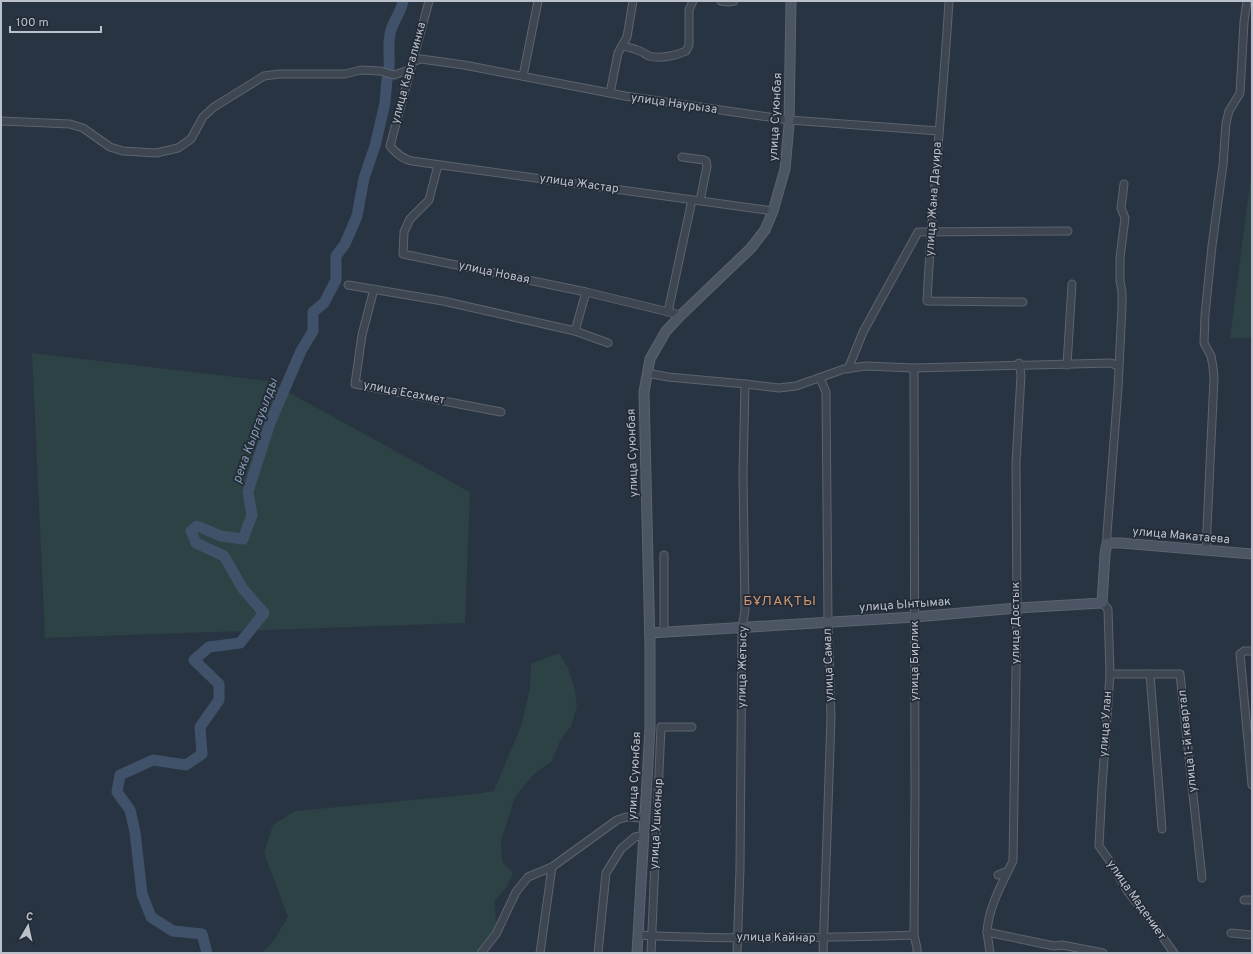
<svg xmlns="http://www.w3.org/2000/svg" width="1253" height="954" viewBox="0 0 1253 954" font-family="Overpass,sans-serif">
<rect width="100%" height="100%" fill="#293442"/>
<g fill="#2c4244">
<path d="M1252,168V338H1230Z"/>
<path d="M32,353L268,381L470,492L465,623L45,638Z"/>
<path d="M559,653L568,668L575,690L577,706L571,726L560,741L552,761L533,775L515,797L501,841L502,862L513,873L507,886L494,902C495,909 497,921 495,928C492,935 481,947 475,953H263V951L273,942L288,917L264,853L273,825L295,811L476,794L494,791L521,726L530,688L531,664Z"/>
</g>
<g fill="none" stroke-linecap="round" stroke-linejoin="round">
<g stroke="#405269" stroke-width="11">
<path d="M389,68C390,55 387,43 391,30C394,20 401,12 403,1"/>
<path d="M207,953L202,934L173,931L151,917L142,894L135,832L130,810L117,792L120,775L153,760L186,765L202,754L200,727L219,700V684L194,660L209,647L240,643L264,613L243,589L224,556L196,543L191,531L197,526L221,536L243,539L252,515L248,492L252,479L270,423L301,351L313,331V312L324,303L336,280V256L345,244L357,216L364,178L375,146L385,103L387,79"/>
</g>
<g stroke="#5b646f" stroke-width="9">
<g id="street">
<path d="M429,1L390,146C396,153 402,159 412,161L773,211"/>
<path d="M721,1L729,2L734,1"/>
<path d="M949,1C943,101 932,201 927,301L1023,302"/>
<path d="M622,46C627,47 633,48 637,50C641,51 645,54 649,56C660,59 675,56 686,51L689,45V10L693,1"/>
<path d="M412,62L421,59L464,65L625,96L789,120L939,131"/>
<path d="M523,76L538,1"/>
<path d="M610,93L618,53L627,37L633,1"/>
<path d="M1,121L70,124L83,128L110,147L123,151L156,153L178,148L191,139L203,117L214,107L264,76L279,74H345L361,70L380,71L394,75L409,70"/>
<path d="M682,157L704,160L706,161L707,166L700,201"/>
<path d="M438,165L429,200L410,219L404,232L403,254L586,292L681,315"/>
<path d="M348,285L443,301L575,331L608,343"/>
<path d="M374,289L362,335L355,384L501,412"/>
<path d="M668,312L692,200"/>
<path d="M575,331L586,292"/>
<path d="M1067,365L1072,284"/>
<path d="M914,368L915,794L914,935L917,948V953"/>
<path d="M848,369L863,332L918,232L1068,231"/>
<path d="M647,373L668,377L745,384L743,474L745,611L742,627L740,868L737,953"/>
<path d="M820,378L826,392L828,622L831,717L823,953"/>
<path d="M745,384L779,388L796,386L844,369L866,366L914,368L1111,363L1118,366"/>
<path d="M1107,543V534L1118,388L1122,307V292L1120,281V258L1125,218L1121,208L1124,184"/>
<path d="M1206,550L1214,378L1213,367L1211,356L1204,343L1205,315L1212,246L1223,165L1226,123L1229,111L1240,93L1244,22L1247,1"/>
<path d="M1102,603L1108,609L1110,674L1102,787L1099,846L1111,863L1128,892L1148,917L1174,953"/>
<path d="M664,632V555"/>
<path d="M1252,651H1244L1240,654L1252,785"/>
<path d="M1110,674H1180L1202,878"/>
<path d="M1150,674L1162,829"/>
<path d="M1008,871C999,889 988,911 987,932L1054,946L1062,945L1103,953"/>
<path d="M998,875L1008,871L1013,861L1017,608L1016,463L1021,375L1019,363"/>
<path d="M1244,900H1252"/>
<path d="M987,932L990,953"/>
<path d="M1231,933L1252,935"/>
<path d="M638,935C729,940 822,938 914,935"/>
<path d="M481,953L496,934L516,892L528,877L552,867L617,820L626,817L644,818"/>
<path d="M540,953L552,867"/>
<path d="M598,953L606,873L621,849L635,837L640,836L643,838"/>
<path d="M651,953L661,727H692"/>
</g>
</g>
<g stroke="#5b646f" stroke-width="11">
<g id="secondary">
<path d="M650,633L915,617L1017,608L1102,603L1105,554L1107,543H1121L1252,554"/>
<path d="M637,953L650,728V646L644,392L650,359L666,331L681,315L751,248L765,230L773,211L785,169L789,125L791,1"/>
</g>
</g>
<use href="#street" stroke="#3d4651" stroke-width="7"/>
<use href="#secondary" stroke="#4b5564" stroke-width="9"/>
</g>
<g text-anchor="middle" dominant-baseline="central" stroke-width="3.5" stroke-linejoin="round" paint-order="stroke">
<g font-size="12" fill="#bac1cb" stroke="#222b37">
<text transform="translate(409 73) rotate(-75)">улица Каргалинка</text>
<text transform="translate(674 104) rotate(8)">улица Наурыза</text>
<text transform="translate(776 117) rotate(-87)">улица Суюнбая</text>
<text transform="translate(579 184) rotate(8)">улица Жастар</text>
<text transform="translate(934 199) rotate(-86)">улица Жана Дауира</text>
<text transform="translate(494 273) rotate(12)">улица Новая</text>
<text transform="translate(404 393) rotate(11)">улица Есахмет</text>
<text transform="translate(633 453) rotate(-92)">улица Суюнбая</text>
<text transform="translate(1181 536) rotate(5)">улица Макатаева</text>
<text transform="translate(905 605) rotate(-4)">улица Ынтымак</text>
<text transform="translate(1016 623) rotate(-90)">улица Достык</text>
<text transform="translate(915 661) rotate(-90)">улица Бирлик</text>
<text transform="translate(829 665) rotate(-92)">улица Самал</text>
<text transform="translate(743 667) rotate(-89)">улица Жетысу</text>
<text transform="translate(1106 724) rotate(-86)">улица Улан</text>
<text transform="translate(1188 741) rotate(-96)">улица 1-й квартал</text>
<text transform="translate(635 776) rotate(-87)">улица Суюнбая</text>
<text transform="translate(657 824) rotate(-87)">улица Ушконыр</text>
<text transform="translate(1136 900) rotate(55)">улица Мадениет</text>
<text transform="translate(776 938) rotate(1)">улица Кайнар</text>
</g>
<g font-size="13" font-style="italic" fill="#8498b0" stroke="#222b37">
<text transform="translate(256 431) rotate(-70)">река Кыргауылды</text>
</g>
<g font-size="14" letter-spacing="1" fill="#d09971" stroke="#222b37">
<text x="780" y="601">БҰЛАҚТЫ</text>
</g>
</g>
<rect width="1253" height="954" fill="none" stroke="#bac1cb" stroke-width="4"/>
<g transform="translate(28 926) rotate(9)" stroke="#222b37" stroke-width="3" paint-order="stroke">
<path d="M0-3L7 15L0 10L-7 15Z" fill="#bac1cb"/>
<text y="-6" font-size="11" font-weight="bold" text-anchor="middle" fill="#bac1cb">С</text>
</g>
<path d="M10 26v6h91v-6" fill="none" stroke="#bac1cb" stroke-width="2"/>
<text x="16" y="26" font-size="12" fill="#bac1cb" stroke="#222b37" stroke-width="3" paint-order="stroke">100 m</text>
</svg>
